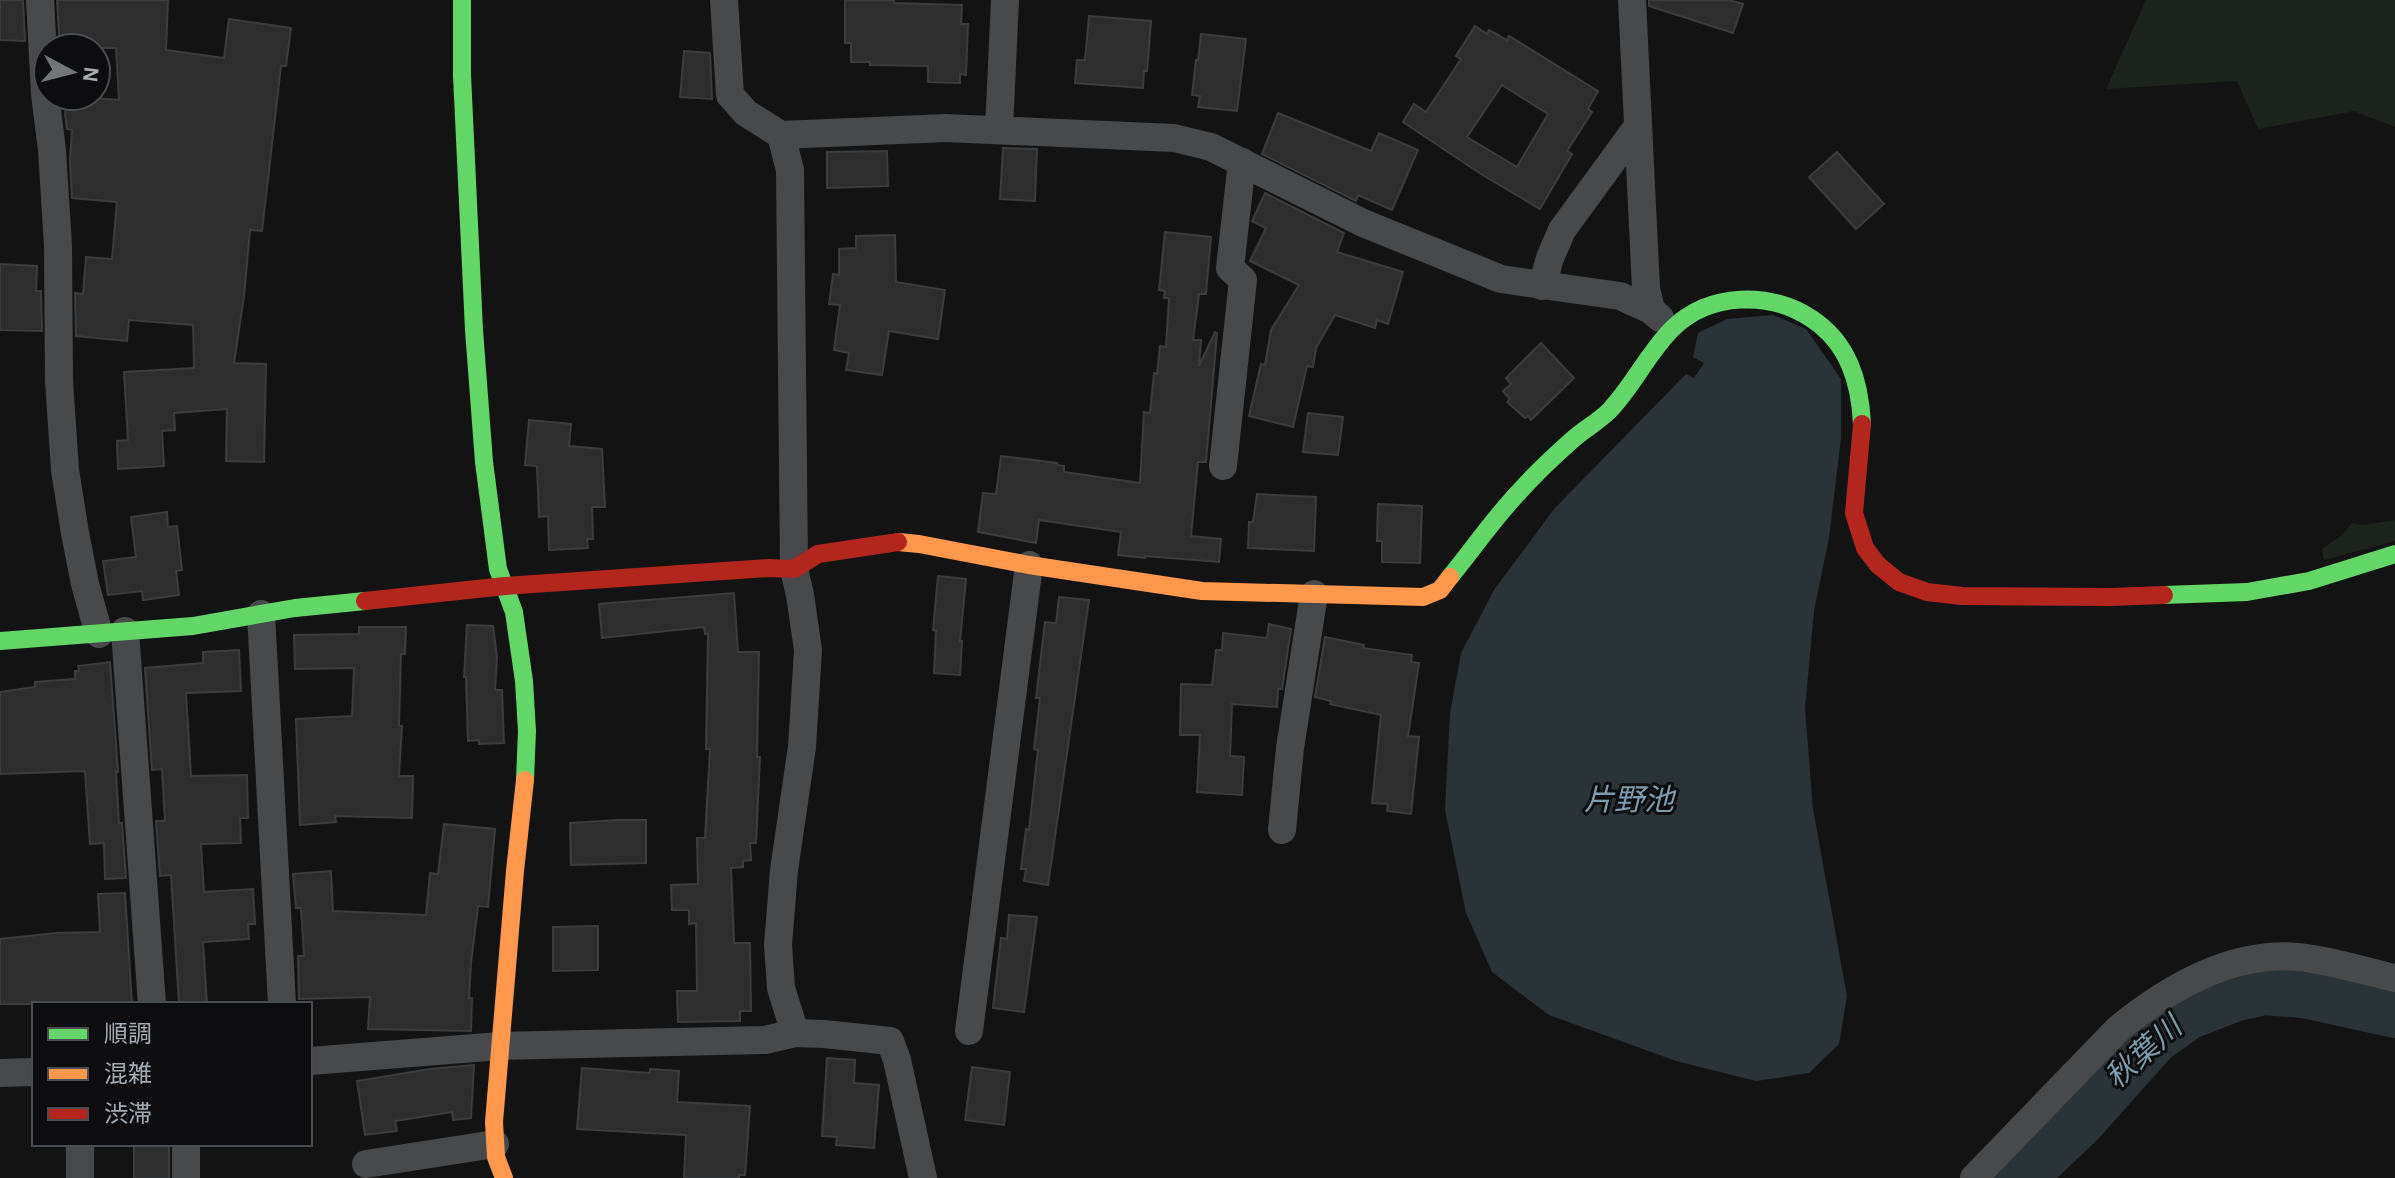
<svg xmlns="http://www.w3.org/2000/svg" width="2395" height="1178" viewBox="0 0 2395 1178" font-family="'Alegreya Sans','Noto Sans JP',sans-serif">
<rect width="100%" height="100%" fill="#131313"/>
<g fill="#1d231d">
<path d="M2146,0H2395V127L2354,111L2258,129L2237,81L2106,89Z"/>
<path d="M2395,520V541L2324,560L2322,549L2342,535L2352,523L2363,525Z"/>
</g>
<path fill="#2a3337" d="M1773,315L1806,329L1841,379V438L1829,538L1814,611L1805,709L1813,809L1847,996L1839,1044L1809,1073L1756,1081L1676,1061L1549,1015L1492,972L1466,913L1445,810L1450,713L1461,653L1494,590L1554,509L1686,374L1694,378L1704,363L1693,357L1698,333L1727,319Z"/>
<g fill="none" stroke-linecap="round" stroke-linejoin="round">
<path stroke="#2a3337" stroke-width="54" d="M2018,1178L2078,1121L2153,1037L2187,1013L2233,995L2264,988L2304,991L2395,1011"/>
</g>
<g fill="#2d2d2e" stroke="#3b3d3f" stroke-width="2" fill-rule="evenodd">
<path d="M0,0H23L25,41L0,40Z"/>
<path d="M57,0H168L166,50L224,58L229,19L291,28L286,66H281L262,231L250,230L244,296L234,363L266,364L264,462L226,461L227,409L174,413L175,430L162,431L164,466L118,469L117,441L128,440L124,372L194,368L193,325L129,320L127,341L76,336L75,293L83,294L86,257L112,259L117,202L72,198L70,160L72,130L67,129L65,115L67,96L119,100L116,48H60Z"/>
<path d="M845,0H894V3L962,5L961,24H968L966,75L960,74V83L928,82V66L870,65V62H851V43H845Z"/>
<path d="M1649,0H1729L1743,4L1733,33L1649,6Z"/>
<path d="M1089,16L1151,21L1147,71H1144L1143,88L1075,83L1077,60H1085Z"/>
<path d="M1475,26L1487,34L1489,30L1507,40L1509,36L1598,91L1588,109L1592,112L1567,151L1572,154L1540,209L1481,174L1403,122L1414,104L1426,112L1461,59L1456,56ZM1502,85L1548,114L1517,167L1467,137Z"/>
<path d="M1201,34L1246,39L1237,111L1198,107L1200,96L1192,95L1196,60H1198Z"/>
<path d="M684,51L710,53L712,99L680,97Z"/>
<path d="M1278,113L1371,151L1379,133L1418,150L1392,210L1358,195L1356,201L1262,154Z"/>
<path d="M1003,148L1037,149L1035,201L1000,199Z"/>
<path d="M887,151L888,186L827,188V152Z"/>
<path d="M1837,152L1884,204L1856,229L1809,177Z"/>
<path d="M1265,193L1344,233L1337,252L1403,272L1388,324L1377,320L1375,328L1335,315L1316,348L1313,367L1307,366L1293,427L1249,416L1261,364L1265,365L1271,330L1299,285L1250,261L1266,228L1252,221Z"/>
<path d="M1165,232L1211,237L1206,294H1199L1193,340H1201L1199,366L1215,332L1217,333L1206,462H1198L1191,536L1221,539L1219,562L1145,556V558L1118,555L1121,532L1039,520L1036,543L978,532L983,493L996,494L1001,456L1057,463V465L1064,466V472L1140,483L1144,412L1150,413L1154,373L1157,374L1160,346L1166,347L1169,298H1164L1165,291L1159,290Z"/>
<path d="M895,235L896,282L945,290L938,339L889,331L882,375L846,370L849,353L834,350L840,305L829,304L833,274L839,275V249L856,248V236Z"/>
<path d="M0,264L37,266L36,291H41L42,331L0,330Z"/>
<path d="M1541,343L1574,378L1531,420L1528,416L1525,418L1507,402L1510,399L1503,391L1511,384L1506,378Z"/>
<path d="M1308,413L1343,417L1338,455L1303,452Z"/>
<path d="M529,420L571,424L569,446L602,449L605,507H592L593,539H587L588,548L549,550L548,516L539,517L537,466L525,465Z"/>
<path d="M1257,494L1316,497L1314,551L1248,548L1249,522H1253Z"/>
<path d="M1378,504L1422,506L1420,563L1382,562V541H1377Z"/>
<path d="M167,512L168,527L177,526L182,570L176,571L179,595L143,600L142,591L108,595L103,561L136,557L131,517Z"/>
<path d="M938,576L966,579L960,641H962L960,675L934,673L936,631L933,630Z"/>
<path d="M734,593L738,652H759L757,757H760L756,843H750L751,860L743,861V867L731,868L734,943H750L751,1011H740V1021L678,1022L677,991H697L696,923L689,924V910H672L671,885L698,884L697,838H705L710,749H706L708,634H705L704,627L602,638L599,604Z"/>
<path d="M1059,597L1089,600L1048,885L1024,881L1026,869H1021L1026,829L1029,830L1038,750L1034,749L1040,698H1036L1045,622L1056,623Z"/>
<path d="M1269,624L1291,629L1282,689H1278L1277,707L1232,704L1230,756L1244,757L1242,795L1197,792L1200,735H1180L1181,684L1212,685L1216,650H1222L1223,633L1267,638Z"/>
<path d="M467,625L493,626L497,657L495,690H502L504,743L479,744V740L468,741L466,677H464Z"/>
<path d="M359,627H406L405,654H401L399,726H402L399,776H413L412,818L335,816L336,822L300,825L296,719L352,716L354,668L295,669L294,635L359,634Z"/>
<path d="M1325,637L1364,645L1363,648L1412,655L1411,662L1419,663L1408,736L1419,737L1411,814L1387,811L1388,804L1372,803L1381,715L1330,704L1331,701L1315,697Z"/>
<path d="M239,650L241,691L186,693L191,776L247,775L248,818H240L241,843L201,844L204,892L253,889L255,924H248L249,939L203,942L207,1004H179L171,875L160,876L156,821H165L162,769L152,770L145,668L203,663V652Z"/>
<path d="M110,662L118,772H116L119,823H122L126,878L105,879L104,843L90,844L85,771L0,774V692L35,687V682L75,679V671H79L78,666Z"/>
<path d="M619,820H646V863L571,865L570,823Z"/>
<path d="M444,824L495,829L488,907L478,906L471,963L469,998H472L471,1031L368,1029L370,997L299,999L298,956H304L301,908H296L293,874L331,871L333,911L426,915L430,873L438,874Z"/>
<path d="M125,893L132,1004H0V939L56,933L100,932L98,894Z"/>
<path d="M1009,915L1037,917L1024,1012L993,1008L1001,938L1007,939Z"/>
<path d="M598,926V970L553,971V927Z"/>
<path d="M827,1058L855,1060L854,1083L879,1085L874,1148L836,1145L837,1137L822,1136Z"/>
<path d="M474,1065L471,1118L453,1120L452,1112L395,1121L397,1131L365,1135L357,1081L430,1069Z"/>
<path d="M972,1067L1010,1072L1004,1125L965,1120Z"/>
<path d="M582,1068L650,1073V1069L679,1071L677,1102L750,1106L745,1175H739V1178H684L686,1135L577,1129Z"/>
<rect x="134" y="1144" width="35" height="34"/>
</g>
<g fill="none" stroke-linecap="round" stroke-linejoin="round">
<g stroke="#47494b" stroke-width="28">
<path d="M40,0L45,94L52,150L58,246L59,381L65,470L75,533L85,584L99,634"/>
<path d="M724,0L730,95L746,113L781,135L946,128L1174,138L1211,147L1363,223L1501,279L1620,296L1651,310"/>
<path d="M1632,0L1646,288L1651,310L1660,318"/>
<path d="M999,129L1005,0"/>
<path d="M781,135L790,170L794,569L800,595L808,650L802,747L784,870L778,945L781,988L795,1033L824,1034L890,1041L897,1060L923,1178"/>
<path d="M1542,286L1550,258L1562,230L1638,126"/>
<path d="M1223,466L1243,280L1230,268L1242,162"/>
<path d="M261,614L282,1004"/>
<path d="M125,631L152,1004"/>
<path d="M1282,830L1290,748L1314,594"/>
<path d="M969,1031L1029,565"/>
<path d="M310,1061L500,1046L765,1040L795,1033"/>
<path d="M0,1073L34,1072"/>
<path d="M366,1164L495,1144"/>
<path d="M80,1178V1144"/>
<path d="M186,1178V1144"/>
<path d="M1974,1178L2118,1029C2167,989 2232,951 2298,957C2330,960 2363,971 2395,978"/>
</g>
<g stroke="#63d668" stroke-width="18">
<path d="M462,0V75L474,330L484,462L498,569L514,612L524,681L527,731L525,780"/>
<path d="M1450,577C1473,549 1494,518 1519,492C1535,474 1553,457 1571,441C1583,430 1598,422 1609,411C1633,386 1648,353 1672,329C1709,292 1771,291 1812,319C1848,343 1860,381 1862,424"/>
<path d="M2164,595L2247,592L2309,581L2395,554"/>
<path d="M0,641L193,626L295,608L365,601"/>
</g>
<g stroke="#ff974d" stroke-width="18">
<path d="M898,542L919,544L1029,565L1202,591L1423,597L1440,590L1450,577"/>
<path d="M504,1178L496,1157L494,1122L515,871L525,780"/>
</g>
<g stroke="#b3261e" stroke-width="18">
<path d="M1862,424L1854,513L1865,548L1878,565L1899,582L1927,592L1962,596L2111,597L2164,595"/>
<path d="M365,601L505,586L768,568L794,569L818,554L898,542"/>
</g>
</g>
<g text-anchor="middle" dominant-baseline="central" stroke-width="6" stroke-linejoin="round" paint-order="stroke">
<g font-size="30" font-style="italic" fill="#7d9cad" stroke="#0d0d0f">
<text x="1629" y="801">片野池</text>
<text transform="translate(2144 1053) rotate(-42)">秋葉川</text>
</g>
</g>
<rect x="32" y="1002" width="280" height="144" fill="#0d0d0f" stroke="#494c51" stroke-width="2"/>
<rect x="48" y="1028" width="40" height="12" fill="#63d668" stroke="#494c51" stroke-width="2"/>
<text x="104" y="1042" font-size="24" fill="#a4abb3">順調</text>
<rect x="48" y="1068" width="40" height="12" fill="#ff974d" stroke="#494c51" stroke-width="2"/>
<text x="104" y="1082" font-size="24" fill="#a4abb3">混雑</text>
<rect x="48" y="1108" width="40" height="12" fill="#b3261e" stroke="#494c51" stroke-width="2"/>
<text x="104" y="1122" font-size="24" fill="#a4abb3">渋滞</text>
<g transform="translate(72 72) rotate(97)"><circle r="38" fill="#0d0d0f" stroke="#494c51" stroke-width="2"/>
<path d="M0-6L14 30L0 20L-14 30Z" fill="#71767b"/>
<text y="-12" font-size="22" font-weight="bold" text-anchor="middle" fill="#a4abb3">N</text>
</g>
</svg>
